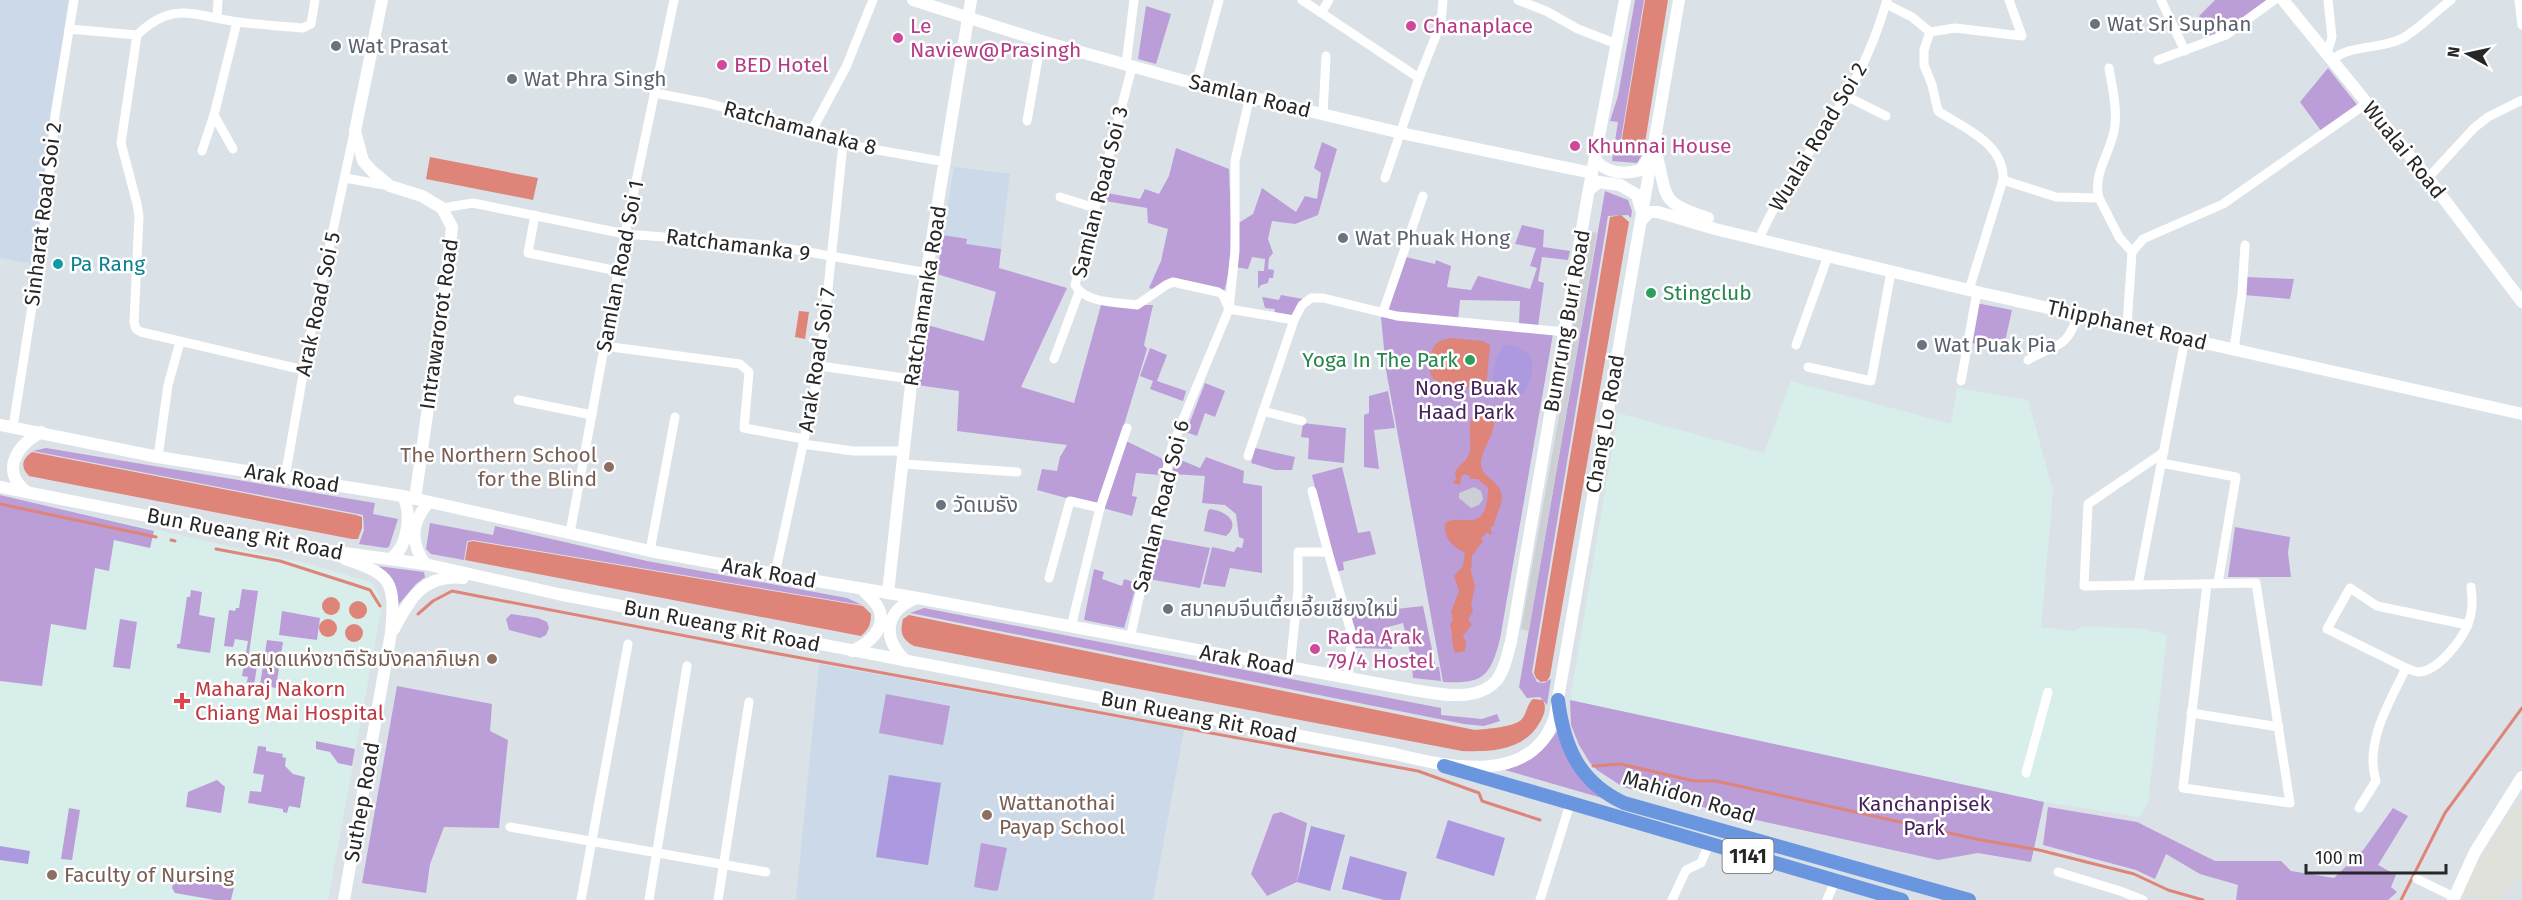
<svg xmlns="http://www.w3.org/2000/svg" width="2522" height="900" viewBox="0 0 2522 900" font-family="'Fira Sans','Noto Sans Thai',sans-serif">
<rect width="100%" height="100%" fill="#dae2e8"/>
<path fill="#e0e1da" d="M2522,797V875L2500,900H2479L2459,892L2509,814Z"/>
<g fill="#cbd9e8">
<path d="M0,0H68L34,264L0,258Z"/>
<path d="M954,167L1010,174L996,291L937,274Z"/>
<path d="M819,664L1184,730L1153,900H796Z"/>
</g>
<g fill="#d8eeea">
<path d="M1791,381L1951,424L1957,388L2028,400L2053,491L2041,627L2074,631L2083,626L2144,629L2167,635L2148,803L2139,817L2044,802L1570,700L1618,413L1764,453Z"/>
<path d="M0,495L309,564L370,582L375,587L380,598L381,611L328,900H0Z"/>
</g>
<g fill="#bb9dd8">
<path d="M1635,0H1644L1621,139L1625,149L1632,153L1645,150L1637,163L1612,161L1618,122L1610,121L1618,96Z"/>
<path d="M2215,0H2267L2227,29L2208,36L2199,16Z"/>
<path d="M1146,6L1171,14L1156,64L1138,59Z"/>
<path d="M2328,68L2358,106L2322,132L2300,102Z"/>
<path d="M1322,142L1337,149L1318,215L1295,224L1272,221L1268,239L1273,253L1269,258L1268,269L1274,270L1273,278H1269L1268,283L1261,285L1258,289V271H1264L1265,259L1252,257L1248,269L1235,267L1237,224L1253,214L1262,188L1296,212L1305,196L1317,199L1321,173L1314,168Z"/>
<path d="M1176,148L1229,169C1230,209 1235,253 1224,292L1183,281L1155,290L1149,288L1161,261L1168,229L1148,223L1147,208L1105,201L1107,193L1140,199L1145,189L1159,194L1169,176Z"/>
<path d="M1605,191L1628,200L1632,211L1631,218L1628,215L1608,216L1532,672L1537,682L1544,683L1551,679L1547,705L1540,697L1527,698L1519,687Z"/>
<path d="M1522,225L1544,230L1543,247L1570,251L1568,260L1542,257L1538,281L1544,283L1538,326L1519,324L1520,301L1460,300L1458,320L1387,311L1406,257L1435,264L1436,260L1451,266L1447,287L1471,290L1478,276L1530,289L1537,268L1530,266L1536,248L1515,244Z"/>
<path d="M943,235L967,239L966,244L1001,249L999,268L1067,288L1021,387L1074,403L1101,305H1153L1144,345L1147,349L1120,438L1165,460L1160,475L1136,473L1132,496L1137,497L1132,516L1037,490L1042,469L1057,471L1060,457L1067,445L957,431L959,391L917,385L924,324L984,341L996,292L937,274Z"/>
<path d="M2246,277L2294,279L2290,299L2244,295Z"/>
<path d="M1281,295L1303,299L1293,317L1274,314L1275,309L1265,308L1262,297L1279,300Z"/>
<path d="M1976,303L2012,310L2004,346L1969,343Z"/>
<path d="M1381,317L1553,334L1500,639C1490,677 1483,684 1443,682L1386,370Z"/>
<path d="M1150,348L1167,355L1157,381L1186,391L1183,401L1150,389L1153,381L1140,376Z"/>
<path d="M1205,383L1225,391L1215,417L1205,413L1197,436L1186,432Z"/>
<path d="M1388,391L1395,428L1374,430L1379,469L1364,467V415L1369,413V396Z"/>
<path d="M1303,423L1346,428L1344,463L1308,459L1309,438L1301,437Z"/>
<path d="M46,448L375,503L373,514L398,519L389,547L386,548L359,544L364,530L363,515L33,451Z"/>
<path d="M1255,448L1295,457L1292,470H1275L1251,463Z"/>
<path d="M1206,457L1244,471L1243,483L1262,486V573L1230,568L1225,587L1203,584L1212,547L1234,552L1237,547L1242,548L1244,539L1239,537L1236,514L1225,505L1202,503L1205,476L1172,474L1176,458L1200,468Z"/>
<path d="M1342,467L1358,533L1370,531L1376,554L1343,562L1344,570L1335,572L1312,475Z"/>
<path d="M0,495L154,531L150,548L114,540L109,571L95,568L86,630L51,624L42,686L0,681Z"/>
<path d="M1210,509C1225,511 1242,522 1226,536L1204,531L1208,511Z"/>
<path d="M430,523L493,535L495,526L647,561L847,598L862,605L473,540L467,541L464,560L431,554L426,549Z"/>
<path d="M2235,527L2290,537L2288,553L2291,577H2228Z"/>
<path d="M1157,538L1210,548L1200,588L1148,579Z"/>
<path d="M377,566L424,572L425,577L416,584L398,605C397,585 395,577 377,566Z"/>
<path d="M1094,569L1104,572L1102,579L1122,586L1124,579L1137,583L1124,628L1084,620Z"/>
<path d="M242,589L258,591L248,660L245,659L248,641L235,639L233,647L224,646L229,610L235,611L236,608H239Z"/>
<path d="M191,590L202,592L199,615L215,618L210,653L177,648V644H180L187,597H190Z"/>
<path d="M1395,601L1396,609L1423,606L1435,664L1413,666L1403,623L1388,627L1392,649L1354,648L1350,605Z"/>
<path d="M924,608L1441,708V715L1482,719L1497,714L1500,721L1484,726L1464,724L910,613Z"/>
<path d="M282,611L320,618L317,640L279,635Z"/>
<path d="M511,614L538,618L547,622L549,628L546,635L540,638L509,630L506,619Z"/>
<path d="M120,619L137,622L130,669L113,667Z"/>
<path d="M267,640L283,642L276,688L260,685Z"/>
<path d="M244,664L257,666L253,692L245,691L248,677L242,676Z"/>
<path d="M1439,667L1441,681L1413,678L1412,668Z"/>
<path d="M397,686L492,704L490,731L508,740L499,828L444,827L430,864L426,893L362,883Z"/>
<path d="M886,694L950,706L943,745L879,733Z"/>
<path d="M1570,700L2044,802L2031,862L1978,853L1938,860L1738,816L1623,787L1597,770L1590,763L1579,745L1571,725Z"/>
<path d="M1558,730L1585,781L1602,798L1505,770C1529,762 1544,752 1558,730Z"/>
<path d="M316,741L355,749L352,766L338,763L330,752L316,749Z"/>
<path d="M258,746L266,747V751L283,754L282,757L286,758L285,766L293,774L305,777L300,808L289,806L287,813L283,812V809L248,803L250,791L261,792L264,775L253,773Z"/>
<path d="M217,780L225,787L221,813L186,807L188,792Z"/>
<path d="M2048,807L2137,822L2215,861H2281L2291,871L2334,878L2364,849L2393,808L2408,816L2378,865L2396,875L2391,887L2397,892L2388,900H2236L2238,885L2200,874L2166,854L2155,879L2136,870L2043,845Z"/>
<path d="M69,808L80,810L72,860L61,859Z"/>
<path d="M1281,812L1307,823L1297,882L1267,896L1251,874L1273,814Z"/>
<path d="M981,843L1007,848L998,890L996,891L974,887Z"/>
<path d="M174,877L234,887L231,900H215L175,893L172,888Z"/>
</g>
<g fill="#ac99df">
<path d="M1508,345C1539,350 1536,369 1524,393L1518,395L1496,391C1489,379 1496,357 1503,346Z"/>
<path d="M889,775L941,783L928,865L876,857Z"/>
<path d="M1448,820L1505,838L1494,876L1436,858Z"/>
<path d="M1311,826L1345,835L1330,891L1297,882Z"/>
<path d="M0,846L30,851L28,864L0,860Z"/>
<path d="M1350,856L1407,872L1400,900H1384L1342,889Z"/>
</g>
<g fill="#ccd0d5">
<path d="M1587,231L1597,233L1529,631L1521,629L1561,405Z"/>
<path d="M1474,487L1481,491L1483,499L1479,505L1471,508L1459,498V493Z"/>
</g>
<g fill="#de8479">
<path d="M1645,0H1668L1644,149L1633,151L1626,147L1622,138Z"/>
<path d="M430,157L538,178L533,200L426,179Z"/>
<path d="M1621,215L1629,222L1550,676L1547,681L1541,682L1536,678L1534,673L1610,217Z"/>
<path d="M799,311L809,312L805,339L795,337Z"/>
<path d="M1451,338L1483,341L1490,345L1486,388C1475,389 1442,387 1434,379C1426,372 1429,349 1437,343C1441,340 1446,339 1451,338Z"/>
<path d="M1485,409L1491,411C1502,429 1480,448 1481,464C1481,476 1496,480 1500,490C1506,502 1495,514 1494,525L1490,528L1492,533L1490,535L1487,532L1481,539L1483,541L1472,556L1471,571L1475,586L1471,605L1473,611L1468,620L1472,624L1463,636L1466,642L1465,651L1455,653C1451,643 1453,634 1450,625L1453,620L1451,612L1459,591L1454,576L1463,566L1465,553C1453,547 1443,538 1445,523C1463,512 1487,537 1488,488L1478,479H1470L1471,477L1465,474L1461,476L1460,485L1453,483L1456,479L1455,472C1459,465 1468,460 1470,452C1472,436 1463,413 1485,409Z"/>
<path d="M32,452L356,515L362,517V528L358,539H352L29,476C20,467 22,459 32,452Z"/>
<path d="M473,541L863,606L871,614C871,624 869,629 861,636L465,560L468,542Z"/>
<circle cx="331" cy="606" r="9"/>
<circle cx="358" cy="610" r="9"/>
<path d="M909,615L1475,730C1486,729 1515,727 1522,719C1527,713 1527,704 1533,699L1543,700C1547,708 1544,715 1540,722C1524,751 1491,752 1462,751L914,646C901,639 900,632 903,619Z"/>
<circle cx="328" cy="628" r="9"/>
<circle cx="354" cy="633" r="9"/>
</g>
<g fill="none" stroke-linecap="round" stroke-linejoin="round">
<g stroke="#de8479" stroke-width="3">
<path d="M0,504L156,537"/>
<path d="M171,540L175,541"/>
<path d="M216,549L280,561L355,585L370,590L380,606"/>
<path d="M418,614L433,601L452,591L774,653L1418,771L1479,793L1482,801L1540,820"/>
<path d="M1593,766L1621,764L1694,781H1716L1976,839L2039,850L2134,874L2168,890L2203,900"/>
<path d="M2401,900L2445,813L2522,708"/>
</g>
<g stroke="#fff" stroke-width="9">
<path d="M1302,0L1419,78"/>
<path d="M1518,0L1546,11L1578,29L1617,44"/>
<path d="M2161,0L2185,51"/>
<path d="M2519,0L2522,25"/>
<path d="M1886,4L1912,17L1930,32"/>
<path d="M1321,13L1329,0"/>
<path d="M217,18L218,0"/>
<path d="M69,29L137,35C173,0 194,16 238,22C260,25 282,26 303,28L311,24L315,0"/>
<path d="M1930,32L1924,50V65L1932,85L1938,111C1963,128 2005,143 2003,180L1969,290"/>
<path d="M1930,32L1955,28L2022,36L2009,0"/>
<path d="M137,35L121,143L137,204L139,216L134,322L136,329L141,332L304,370"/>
<path d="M2327,53L2332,37L2328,0"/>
<path d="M2158,60L2226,35L2274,0"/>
<path d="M2332,60C2350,44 2381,50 2403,38C2420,28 2435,12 2451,0"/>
<path d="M1126,65L1134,0"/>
<path d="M1132,67L1075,285C1086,304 1118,302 1137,305L1166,285L1173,282L1218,292L1223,295L1228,307"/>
<path d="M1196,84L1219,0"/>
<path d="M655,93L707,103L774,121L843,144L946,162"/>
<path d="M1846,96L1886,116"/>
<path d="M1323,114L1326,56"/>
<path d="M1027,121L1041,41"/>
<path d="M810,134L846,67L873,0"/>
<path d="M233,149L214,115L237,22"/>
<path d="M202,151L214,115"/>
<path d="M345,178L390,186"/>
<path d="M1385,178L1419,78L1441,23L1443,0"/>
<path d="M2428,178L2474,128L2488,117L2522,100"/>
<path d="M2003,180L2056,197L2099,198L2119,237L2132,252"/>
<path d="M1060,197L1095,208"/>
<path d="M2099,198C2092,172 2113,150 2115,125C2117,106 2112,86 2109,68"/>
<path d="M442,208L473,203L625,234L768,245L928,273"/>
<path d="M535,215L528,253L618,271"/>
<path d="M1759,239C1781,188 1817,144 1845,97C1864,67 1877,34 1887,0"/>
<path d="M1229,309L1294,320"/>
<path d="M1383,312L1423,196"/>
<path d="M2127,325L2132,252L2143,239L2223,204L2367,103"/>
<path d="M1796,345L1828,256"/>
<path d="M604,346L740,364L749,372L744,428L804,439"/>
<path d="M2234,349L2242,293L2245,245"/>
<path d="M1054,359L1079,292"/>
<path d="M2028,360C2056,342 2066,352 2078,314"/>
<path d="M820,366L911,379"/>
<path d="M1808,367L1871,381L1891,272"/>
<path d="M1961,381L1977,292"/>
<path d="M518,400L592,415"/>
<path d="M1263,411L1302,421"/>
<path d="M13,427L44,230L55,115L74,0"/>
<path d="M803,444L853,451H905"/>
<path d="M2164,452L2088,504L2084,586L2256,583L2290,803L2183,788L2207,584"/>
<path d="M1248,456L1294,320L1302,305L1311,298H1323L1397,316L1565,332"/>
<path d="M158,457L168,385L180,342"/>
<path d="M2161,463L2236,477L2218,583"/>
<path d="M904,464L1017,472"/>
<path d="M285,477L309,341L354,133"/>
<path d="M1312,491L1328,552"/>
<path d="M570,533L625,234L674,0"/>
<path d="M650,551L675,417"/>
<path d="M775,574L820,366L843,144"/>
<path d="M1049,578L1070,501L1100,508"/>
<path d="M2138,585L2185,339"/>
<path d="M2468,625L2377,606L2350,588L2327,629L2406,668C2409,669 2415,672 2419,672C2438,671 2462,640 2468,624C2473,612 2473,600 2471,587"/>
<path d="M1071,627L1100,508L1127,428"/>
<path d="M1130,639L1172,446L1229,309L1235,251V161L1250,96"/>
<path d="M1290,668L1298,590V552H1328L1352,635L1348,678"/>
<path d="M2191,713L2279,727"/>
<path d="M2026,773L2048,692"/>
<path d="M2359,808L2376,781C2364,743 2390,701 2406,668"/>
<path d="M510,827L766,872"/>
<path d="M2058,872L2120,891L2143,900"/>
<path d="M2417,879L2454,897"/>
<path d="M581,900L628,644"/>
<path d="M649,900L687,666"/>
<path d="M718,900L749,702"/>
<path d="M1540,900L1570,804"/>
<path d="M1672,900L1686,870L1701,863L1709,844"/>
<path d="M1827,900L1835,881"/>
</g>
<g stroke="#fff" stroke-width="12">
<path d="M382,0L355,131L363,161L373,172L390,186L422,196L442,208L452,227L447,274L415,499"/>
<path d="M913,0L1048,43L1196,84L1401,133L1592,173"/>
<path d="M2283,0L2428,178L2522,302"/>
<path d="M1656,152C1668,199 1659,202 1708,218"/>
<path d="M1595,160C1607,173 1624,175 1641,170L1651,153"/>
<path d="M1590,189L1599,182L1620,185L1637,195L1641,209"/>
<path d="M1641,221L1649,212H1658L1715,229L1977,292L2522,414"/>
<path d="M0,425L158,457L403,496L650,551L775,574L918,598L1402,688C1429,692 1474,705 1496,681C1505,670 1507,655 1511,642L1588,194L1625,0"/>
<path d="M0,487L315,549L425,564L558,594L1395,754C1448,767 1533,787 1555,716L1679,0"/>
<path d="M27,492C0,472 16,446 41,432"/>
<path d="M390,559C408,548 412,514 403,496"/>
<path d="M425,564C410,542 411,523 428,503"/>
<path d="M888,593L917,331L971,0"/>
<path d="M394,629C410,598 424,574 463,578"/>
<path d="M852,651C868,644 887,629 879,609C876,602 867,595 863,590"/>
<path d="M906,661C881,638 885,610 917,598"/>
<path d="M344,900L391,633C395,583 394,575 345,559"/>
<path d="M2453,900L2475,852L2522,777"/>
</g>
<g stroke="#6996de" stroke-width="14">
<path d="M1558,700C1564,747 1579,782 1624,803L1969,900"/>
<path d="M1444,766L1902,900"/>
</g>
</g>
<g fill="#6b7280" stroke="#fff" stroke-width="2">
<circle cx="2095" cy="24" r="6"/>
<circle cx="336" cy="46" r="6"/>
<circle cx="512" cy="79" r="6"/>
<circle cx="1343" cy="238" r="6"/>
<circle cx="1922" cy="345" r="6"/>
<circle cx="941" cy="505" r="6"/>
<circle cx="1168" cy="609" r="6"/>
</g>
<g fill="#d1479c" stroke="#fff" stroke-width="2">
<circle cx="1411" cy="26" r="6"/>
<circle cx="898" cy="38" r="6"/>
<circle cx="722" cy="65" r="6"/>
<circle cx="1575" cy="146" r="6"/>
<circle cx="1315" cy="649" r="6"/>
</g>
<circle fill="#0f9aa8" stroke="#fff" stroke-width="2" cx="58" cy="264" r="6"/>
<g fill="#2e9e5b" stroke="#fff" stroke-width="2">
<circle cx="1651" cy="293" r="6"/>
<circle cx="1470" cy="360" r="6"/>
</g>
<g fill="#8d6e63" stroke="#fff" stroke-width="2">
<circle cx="609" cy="467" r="6"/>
<circle cx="492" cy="659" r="6"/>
<circle cx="987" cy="815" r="6"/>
<circle cx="52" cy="875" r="6"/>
</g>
<path fill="#e0444e" stroke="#fff" stroke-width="2" d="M179 692h6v6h6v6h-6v6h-6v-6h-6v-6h6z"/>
<g text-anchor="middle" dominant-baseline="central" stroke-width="5" stroke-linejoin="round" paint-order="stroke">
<rect fill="#fff" stroke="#686868" stroke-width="1.5" x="1722.5" y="839" width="51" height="34" rx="4.5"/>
<g font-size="20" font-weight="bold" fill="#272727">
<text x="1748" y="856">1141</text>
</g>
<g font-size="21" fill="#5b616d" stroke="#fff" text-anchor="start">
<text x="2107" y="24">Wat Sri Suphan</text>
<text x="348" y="46">Wat Prasat</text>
<text x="524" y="79">Wat Phra Singh</text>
<text x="1355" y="238">Wat Phuak Hong</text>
<text x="1934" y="345">Wat Puak Pia</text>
<text x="953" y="505">วัดเมธัง</text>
<text x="1180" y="609">สมาคมจีนเตี้ยเอี้ยเชียงใหม่</text>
</g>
<g font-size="21" fill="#b23c85" stroke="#fff" text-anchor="start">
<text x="910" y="26">Le<tspan x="910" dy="24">Naview@Prasingh</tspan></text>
<text x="1423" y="26">Chanaplace</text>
<text x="734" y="65">BED Hotel</text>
<text x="1587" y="146">Khunnai House</text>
<text x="1327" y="637">Rada Arak<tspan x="1327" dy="24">79/4 Hostel</tspan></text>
</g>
<g font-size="21" fill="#272727" stroke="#fff">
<text transform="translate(1250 96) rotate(14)">Samlan Road</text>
<text transform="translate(800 128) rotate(15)">Ratchamanaka 8</text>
<text transform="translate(1818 137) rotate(-59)">Wualai Road Soi 2</text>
<text transform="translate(2404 150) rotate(51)">Wualai Road</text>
<text transform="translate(1100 192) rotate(-76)">Samlan Road Soi 3</text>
<text transform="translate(43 214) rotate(-83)">Sinharat Road Soi 2</text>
<text transform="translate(738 245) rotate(7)">Ratchamanka 9</text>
<text transform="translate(620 266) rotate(-79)">Samlan Road Soi 1</text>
<text transform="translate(925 296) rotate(-81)">Ratchamanka Road</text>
<text transform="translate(318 304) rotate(-78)">Arak Road Soi 5</text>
<text transform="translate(1567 321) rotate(-80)">Bumrung Buri Road</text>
<text transform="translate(439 324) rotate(-82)">Intrawarorot Road</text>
<text transform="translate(2127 325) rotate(13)">Thipphanet Road</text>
<text transform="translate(817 360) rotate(-81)">Arak Road Soi 7</text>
<text transform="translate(1605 424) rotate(-80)">Chang Lo Road</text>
<text transform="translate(292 478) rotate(9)">Arak Road</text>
<text transform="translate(1161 506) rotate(-76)">Samlan Road Soi 6</text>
<text transform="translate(245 534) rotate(11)">Bun Rueang Rit Road</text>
<text transform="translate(769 573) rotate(10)">Arak Road</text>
<text transform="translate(722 626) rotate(11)">Bun Rueang Rit Road</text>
<text transform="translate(1247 660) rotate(10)">Arak Road</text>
<text transform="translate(1199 717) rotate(11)">Bun Rueang Rit Road</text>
<text transform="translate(1689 797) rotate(17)">Mahidon Road</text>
<text transform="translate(362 802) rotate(-80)">Suthep Road</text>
</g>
<g font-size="21" fill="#0d838f" stroke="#fff" text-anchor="start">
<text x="70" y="264">Pa Rang</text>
</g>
<g font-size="21" fill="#27864d" stroke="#fff" text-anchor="start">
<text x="1663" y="293">Stingclub</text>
<text x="1458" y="360" text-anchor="end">Yoga In The Park</text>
</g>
<g font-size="21" fill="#45215a" stroke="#fff">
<text x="1466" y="388">Nong Buak<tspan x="1466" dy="24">Haad Park</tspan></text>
<text x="1924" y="804">Kanchanpisek<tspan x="1924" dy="24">Park</tspan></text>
</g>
<g font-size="21" fill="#785e54" stroke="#fff" text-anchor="end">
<text x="597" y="455">The Northern School<tspan x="597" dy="24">for the Blind</tspan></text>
<text x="480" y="659">หอสมุดแห่งชาติรัชมังคลาภิเษก</text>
<text x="999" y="803" text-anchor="start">Wattanothai<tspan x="999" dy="24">Payap School</tspan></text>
<text x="64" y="875" text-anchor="start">Faculty of Nursing</text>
</g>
<g font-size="21" fill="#be3a42" stroke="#fff" text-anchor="start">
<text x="195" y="689">Maharaj Nakorn<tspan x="195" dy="24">Chiang Mai Hospital</tspan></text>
</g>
</g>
<g transform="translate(2468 54) rotate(278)" stroke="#ffffff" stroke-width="4.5" paint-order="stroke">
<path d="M0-4.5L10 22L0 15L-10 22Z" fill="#272727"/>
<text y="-9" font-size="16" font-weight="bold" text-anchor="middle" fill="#272727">N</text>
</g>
<path d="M2306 864v9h140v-9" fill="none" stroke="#272727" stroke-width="3"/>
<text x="2315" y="864" font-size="18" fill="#272727" stroke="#ffffff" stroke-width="4.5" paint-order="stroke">100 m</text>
</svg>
